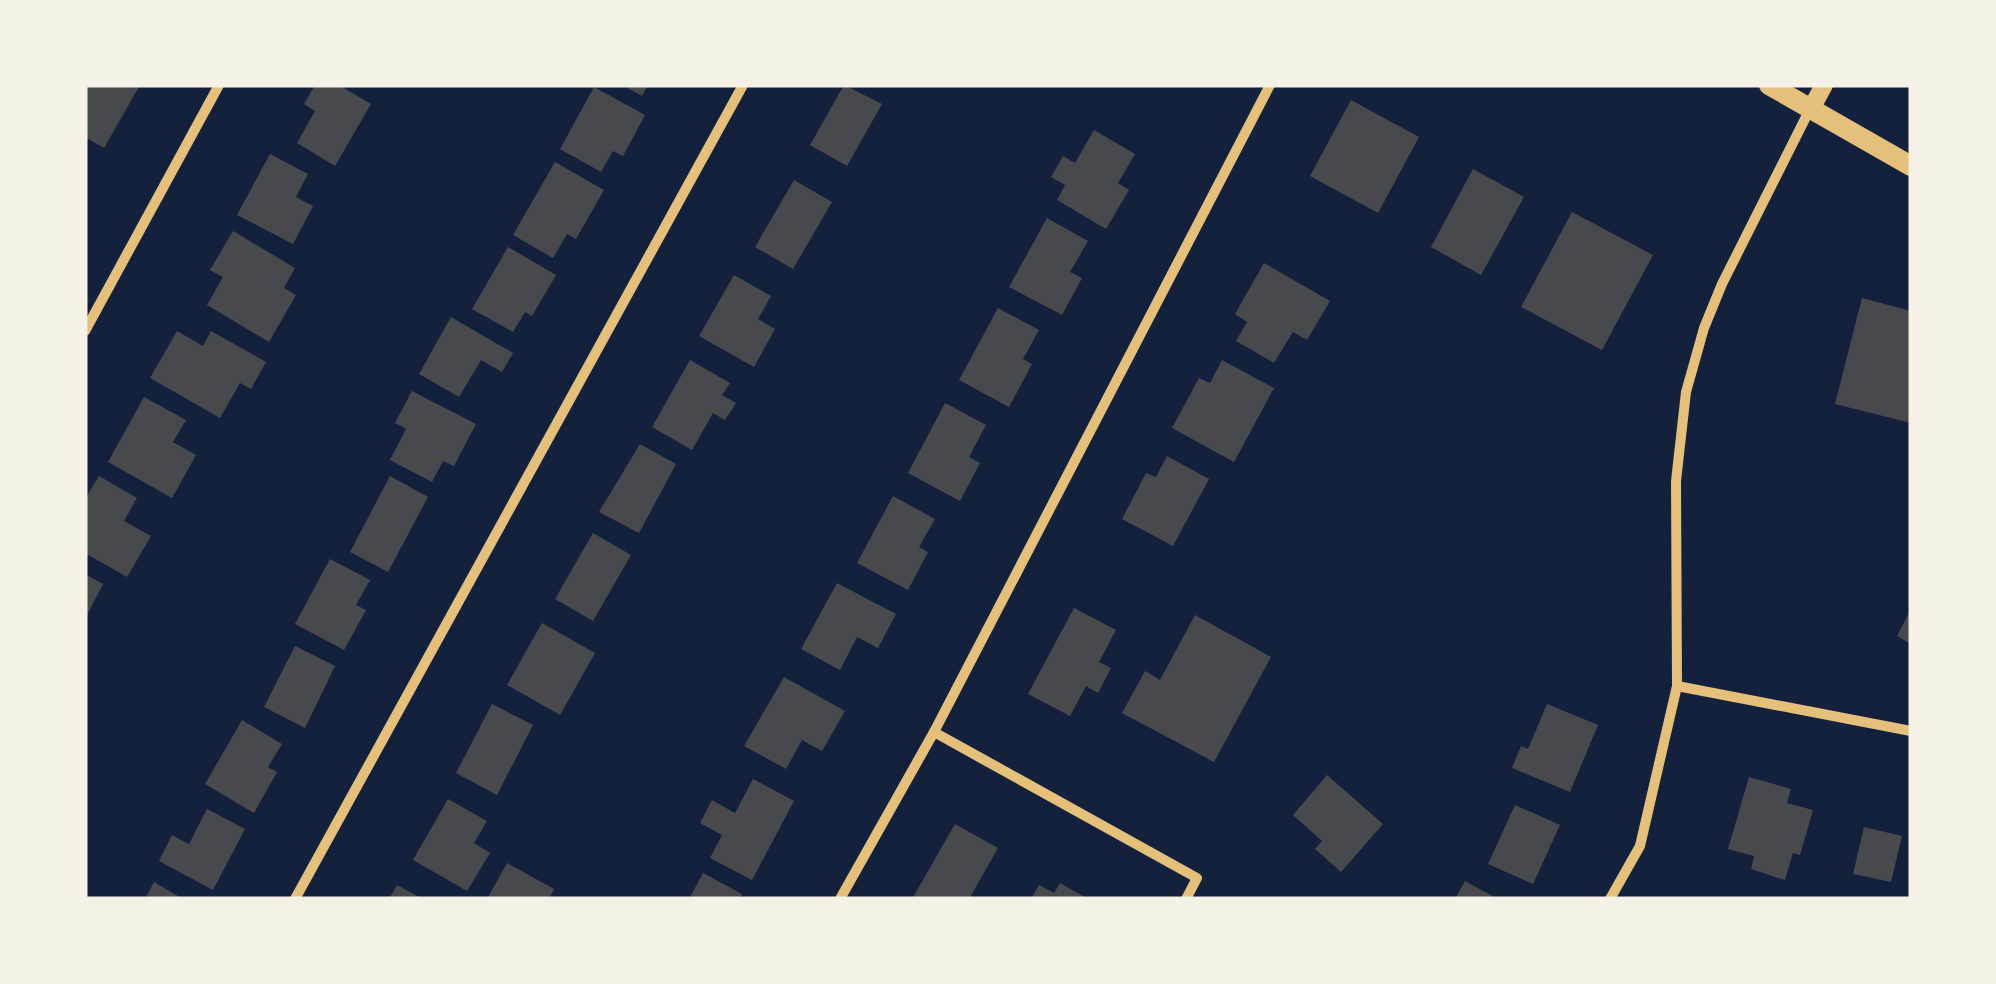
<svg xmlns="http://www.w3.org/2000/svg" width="1996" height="984" viewBox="0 0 1996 984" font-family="Rubik,sans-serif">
<rect width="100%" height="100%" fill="#14213d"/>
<g fill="#48494c">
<path d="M85,85H140L104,148L85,137Z"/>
<path d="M315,85H339L371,104L335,166L297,143L315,111L304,104Z"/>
<path d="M622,85H648L642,96Z"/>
<path d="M844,85L882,104L847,166L810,145Z"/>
<path d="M594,87L645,115L623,156L613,151L601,172L560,149Z"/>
<path d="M1351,100L1419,137L1378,213L1310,176Z"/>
<path d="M1094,130L1135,154L1118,183L1129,190L1106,229L1057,200L1065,185L1051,177L1063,156L1075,163Z"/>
<path d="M270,154L308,174L296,197L313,206L293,244L237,215Z"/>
<path d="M555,162L604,190L576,239L567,234L553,258L513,235Z"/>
<path d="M1473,169L1524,197L1481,275L1431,247Z"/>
<path d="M794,180L832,202L793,269L755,247Z"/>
<path d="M1572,212L1653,255L1602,350L1521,307Z"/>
<path d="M1047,218L1088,241L1070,272L1082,278L1062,315L1009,287Z"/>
<path d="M233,231L295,268L284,288L296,295L269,342L207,305L223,277L210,270Z"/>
<path d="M508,247L556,275L532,316L525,312L513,332L472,309Z"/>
<path d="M1264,263L1330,301L1307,340L1293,332L1274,363L1236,341L1247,322L1235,314Z"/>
<path d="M734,275L771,296L758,319L775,329L754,367L699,336Z"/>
<path d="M1862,298L1911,311V423L1835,404Z"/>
<path d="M998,308L1039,330L1023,359L1032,364L1009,407L959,380Z"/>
<path d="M451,317L513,353L502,372L481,360L459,397L419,374Z"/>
<path d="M177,331L203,346L211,331L266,362L251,389L240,383L220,418L150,378Z"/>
<path d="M690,360L730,383L722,395L736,403L725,420L713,413L692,450L652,427Z"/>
<path d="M1222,360L1274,388L1234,462L1172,428L1199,378L1210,383Z"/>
<path d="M412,391L476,424L454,466L443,461L432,482L390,460L406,429L395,423Z"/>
<path d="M144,397L186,420L173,442L196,455L172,498L108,462Z"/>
<path d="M945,403L986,425L969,457L980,463L960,501L908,473Z"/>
<path d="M640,444L676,464L639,533L599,512Z"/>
<path d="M1167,456L1209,479L1173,546L1122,519L1146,473L1156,477Z"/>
<path d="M99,476L137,498L124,521L151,536L127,577L85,553V499Z"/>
<path d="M390,476L428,497L388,572L350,552Z"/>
<path d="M893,496L935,519L919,547L928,552L908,590L857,563Z"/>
<path d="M593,533L631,555L593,621L555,599Z"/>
<path d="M330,559L370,580L356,605L366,610L344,650L295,624Z"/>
<path d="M85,574L103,584L85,619Z"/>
<path d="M837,583L896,614L878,648L857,637L840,670L801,649Z"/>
<path d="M1074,608L1116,630L1099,662L1111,668L1098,693L1086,686L1070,716L1028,694Z"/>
<path d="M1911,609V644L1897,636Z"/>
<path d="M1195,615L1271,657L1214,762L1122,713L1145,671L1160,680Z"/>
<path d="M542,623L595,653L560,715L507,685Z"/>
<path d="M295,646L335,666L305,728L264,707Z"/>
<path d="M784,677L845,711L822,751L802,740L786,769L744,746Z"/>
<path d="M492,704L533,725L497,795L456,773Z"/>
<path d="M1547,704L1598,725L1570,792L1512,768L1521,746L1528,749Z"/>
<path d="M242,720L282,744L268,767L277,772L254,813L205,784Z"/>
<path d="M1327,775L1383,824L1341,872L1315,849L1322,841L1293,815Z"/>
<path d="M1749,777L1791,789L1787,803L1813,810L1800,855L1793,853L1785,880L1751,869L1754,856L1728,849Z"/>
<path d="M753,779L794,801L752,880L710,858L722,835L700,823L712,800L735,813Z"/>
<path d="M448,799L487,821L474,843L490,853L467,891L413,860Z"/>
<path d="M1515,805L1560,825L1533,884L1488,864Z"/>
<path d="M207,809L245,829L213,890L159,861L172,835L189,844Z"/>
<path d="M955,824L998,848L969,899H912Z"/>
<path d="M1864,827L1902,836L1891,882L1853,874Z"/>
<path d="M507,863L554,889L549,899H487Z"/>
<path d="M703,873L742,894L740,899H689Z"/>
<path d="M1465,881L1498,899H1455Z"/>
<path d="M154,882L183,899H145Z"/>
<path d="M1060,883L1088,899H1031L1039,885L1054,893Z"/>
<path d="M397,885L423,899H389Z"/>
</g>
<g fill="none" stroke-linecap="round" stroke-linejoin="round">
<g stroke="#e5c07b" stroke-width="10">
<path d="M85,331L219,85"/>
<path d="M1677,686L1911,731"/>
<path d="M934,732L1197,878L1186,899"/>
<path d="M295,899L743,85"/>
<path d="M840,899L934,732L1270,85"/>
<path d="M1610,899L1640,846L1677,686L1676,481L1686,392L1704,328L1722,284L1810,109"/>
</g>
<path stroke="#e5c07b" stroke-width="18" d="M1811,109L1824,85"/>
<path stroke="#e5c07b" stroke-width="20" d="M1769,85L1911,166"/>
</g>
<rect width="1996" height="984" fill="none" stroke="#f6f1e7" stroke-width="175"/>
</svg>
